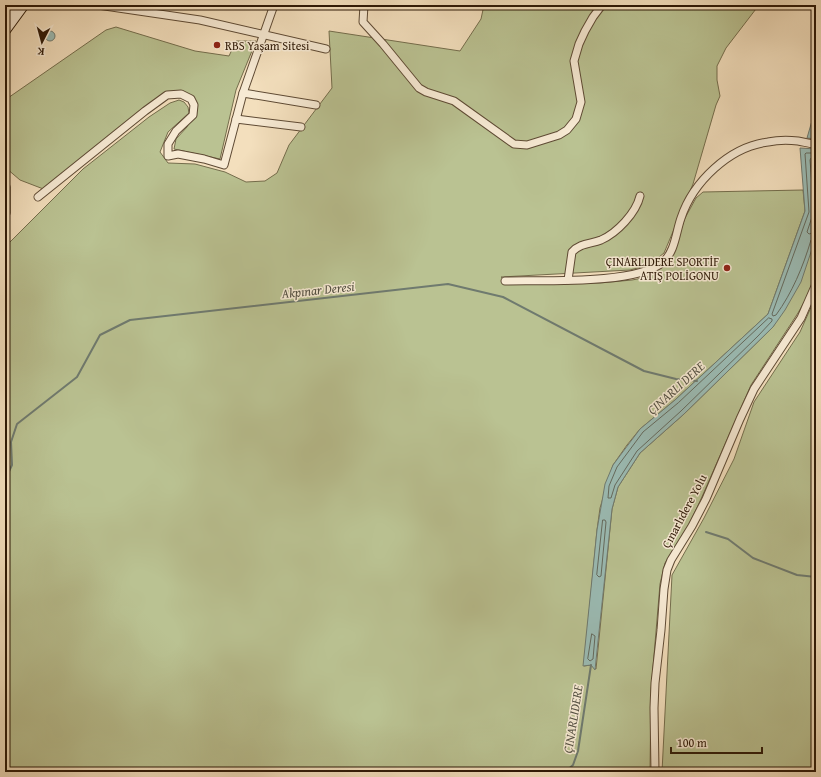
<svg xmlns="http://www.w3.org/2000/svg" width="821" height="777" viewBox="0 0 821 777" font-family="'Gentium Book Plus',serif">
<rect width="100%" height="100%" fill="#f3dfbd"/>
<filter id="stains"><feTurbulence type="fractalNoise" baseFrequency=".005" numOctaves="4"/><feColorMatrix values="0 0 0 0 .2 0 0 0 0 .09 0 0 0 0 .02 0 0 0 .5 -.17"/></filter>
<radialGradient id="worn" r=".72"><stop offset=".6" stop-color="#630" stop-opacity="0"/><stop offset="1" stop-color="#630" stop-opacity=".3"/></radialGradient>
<g fill="#bac292" stroke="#746d4c">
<path d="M484,5H759L726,48L717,66V80L720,96L716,105L693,184L664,253L649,265L630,270L501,277L509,283H600L632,280L648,277L670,262L685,218L696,198L703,192L803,190L805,211L768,314L675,400L640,429L627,445L613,465L600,508L597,530L584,666L591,665L596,669L612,509L618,487L640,453L684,414L773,327L813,246L816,234V269L811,290L798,313L751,385L701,499L685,533L665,563L660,584L651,691L650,772H5V247L83,169L149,117L170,103L179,100L184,102L188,107L189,113L168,132L160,152L168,163L195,164L225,172L246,182L265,181L277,173L289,145L332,88L329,31L460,51L481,19Z"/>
<path d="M116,27L195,51L229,56L236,41H256L236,90L220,159L174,149L176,139L187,127L193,115L191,99L167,95L46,190L20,180L6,168L5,165V100L106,30Z"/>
<path d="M816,296V772H662L672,575L704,518L734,459L754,402L800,332Z"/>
</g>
<g fill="#9bbcb5" stroke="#6f7a6f">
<circle cx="50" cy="36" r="5"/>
<path d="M816,107V139L807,138Z"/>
<path d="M800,148L816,149V234L813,246L801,282L785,310L773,327L684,414L640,453L618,487L612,509L595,670L591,665L583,666L597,530L605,484L613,465L640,429L675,400L768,314L805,211Z"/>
</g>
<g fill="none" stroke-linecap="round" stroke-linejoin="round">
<g stroke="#646a5e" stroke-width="1">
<path d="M816,153H806L805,154L809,212L772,314L773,316L776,315C792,293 803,267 811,240L813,238L816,237"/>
<path d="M816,158H811L810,160L814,211L807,232L809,234L816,232"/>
<path d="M769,318L772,319V321L758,336L681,411L637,451L615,485L611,498H608L609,486L617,467L643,432L678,403Z"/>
<path d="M603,520H605L606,522L601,576L599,577L597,575Z"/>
<path d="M592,634L595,636L593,659L590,661L588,659Z"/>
</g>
<g stroke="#6f7a6f" stroke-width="2">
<path d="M5,480L12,465L11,442L17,424L77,377L100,335L130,320L448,284L503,297L644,371L676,379L697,381"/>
<path d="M706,532L728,539L753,558L797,575L816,577"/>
<path d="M565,772L573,765L578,751L591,665"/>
</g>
<g stroke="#5e4a34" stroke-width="9">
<g id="minor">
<path d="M98,5L200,20L326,49"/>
<path d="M364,5L363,22L383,44L419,88L426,92L454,101L514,144L527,145L559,135L567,130L576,119L581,102L574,61L579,44L585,31L593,17L602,5"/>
<path d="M243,93L316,105"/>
<path d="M236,119L301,127"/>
<path d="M38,197L145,111L167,95L181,94L191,99L194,105L193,115L176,131L168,144V156L178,154L204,159L224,165L243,93L274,5"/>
<path d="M568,280L572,252C580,243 591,244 601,240C617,233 636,213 640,196"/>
<path d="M505,281C542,280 636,285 663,262C675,252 676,232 681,218C693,182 729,147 768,142C778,140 788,140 798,141C804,142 810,144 816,144"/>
<path d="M655,772L654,708L655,683L661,630L664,589L667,570L671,560L692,526L706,499L740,419L754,389L801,318L816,284"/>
</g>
</g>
<g stroke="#2d1806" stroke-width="11">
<g id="secondary">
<path d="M5,18L15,5"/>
<path d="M5,31L24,5"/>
<path d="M5,187V213"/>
</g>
</g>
<use href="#minor" stroke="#f7ead4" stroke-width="7"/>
<use href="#secondary" stroke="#f7ead4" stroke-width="9"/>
</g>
<g fill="#8f2418" stroke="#f7ead4" stroke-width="1.5">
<circle cx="217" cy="45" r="4"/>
<circle cx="727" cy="268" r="4"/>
</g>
<g text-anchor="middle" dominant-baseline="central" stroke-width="3" stroke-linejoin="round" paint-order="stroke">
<g font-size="12" fill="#2d1806" stroke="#f7ead4" text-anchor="start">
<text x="225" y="45">RBS Yaşam Sitesi</text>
<text x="719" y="261" text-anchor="end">ÇINARLIDERE SPORTİF<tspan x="719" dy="14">ATIŞ POLİGONU</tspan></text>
</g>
<g font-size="12" fill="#2d1806" stroke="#f7ead4">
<text transform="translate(684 511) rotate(-62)">Çınarlıdere Yolu</text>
</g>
<g font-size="13" font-style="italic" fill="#545143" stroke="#f7ead4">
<text transform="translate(318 290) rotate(-6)">Akpınar Deresi</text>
<text transform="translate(676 388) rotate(-42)">ÇINARLI DERE</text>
<text transform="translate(573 719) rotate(-81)">ÇINARLIDERE</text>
</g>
</g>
<rect width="821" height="777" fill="none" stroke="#f3dfbd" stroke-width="20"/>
<rect x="6" y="6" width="809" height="765" fill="none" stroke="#2d1806" stroke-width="2"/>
<rect x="10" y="10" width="801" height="757" fill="none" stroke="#2d1806"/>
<g transform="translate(42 42) rotate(186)" stroke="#f7ead4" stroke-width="3" paint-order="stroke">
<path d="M0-3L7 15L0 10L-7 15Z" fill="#2d1806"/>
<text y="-6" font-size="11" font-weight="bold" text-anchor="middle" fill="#2d1806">K</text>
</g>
<path d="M671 747v6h91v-6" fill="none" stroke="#2d1806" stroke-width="2"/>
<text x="677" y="747" font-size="12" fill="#2d1806" stroke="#f7ead4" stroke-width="3" paint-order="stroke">100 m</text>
<rect width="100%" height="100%" filter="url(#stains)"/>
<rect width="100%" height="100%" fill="url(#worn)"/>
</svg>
